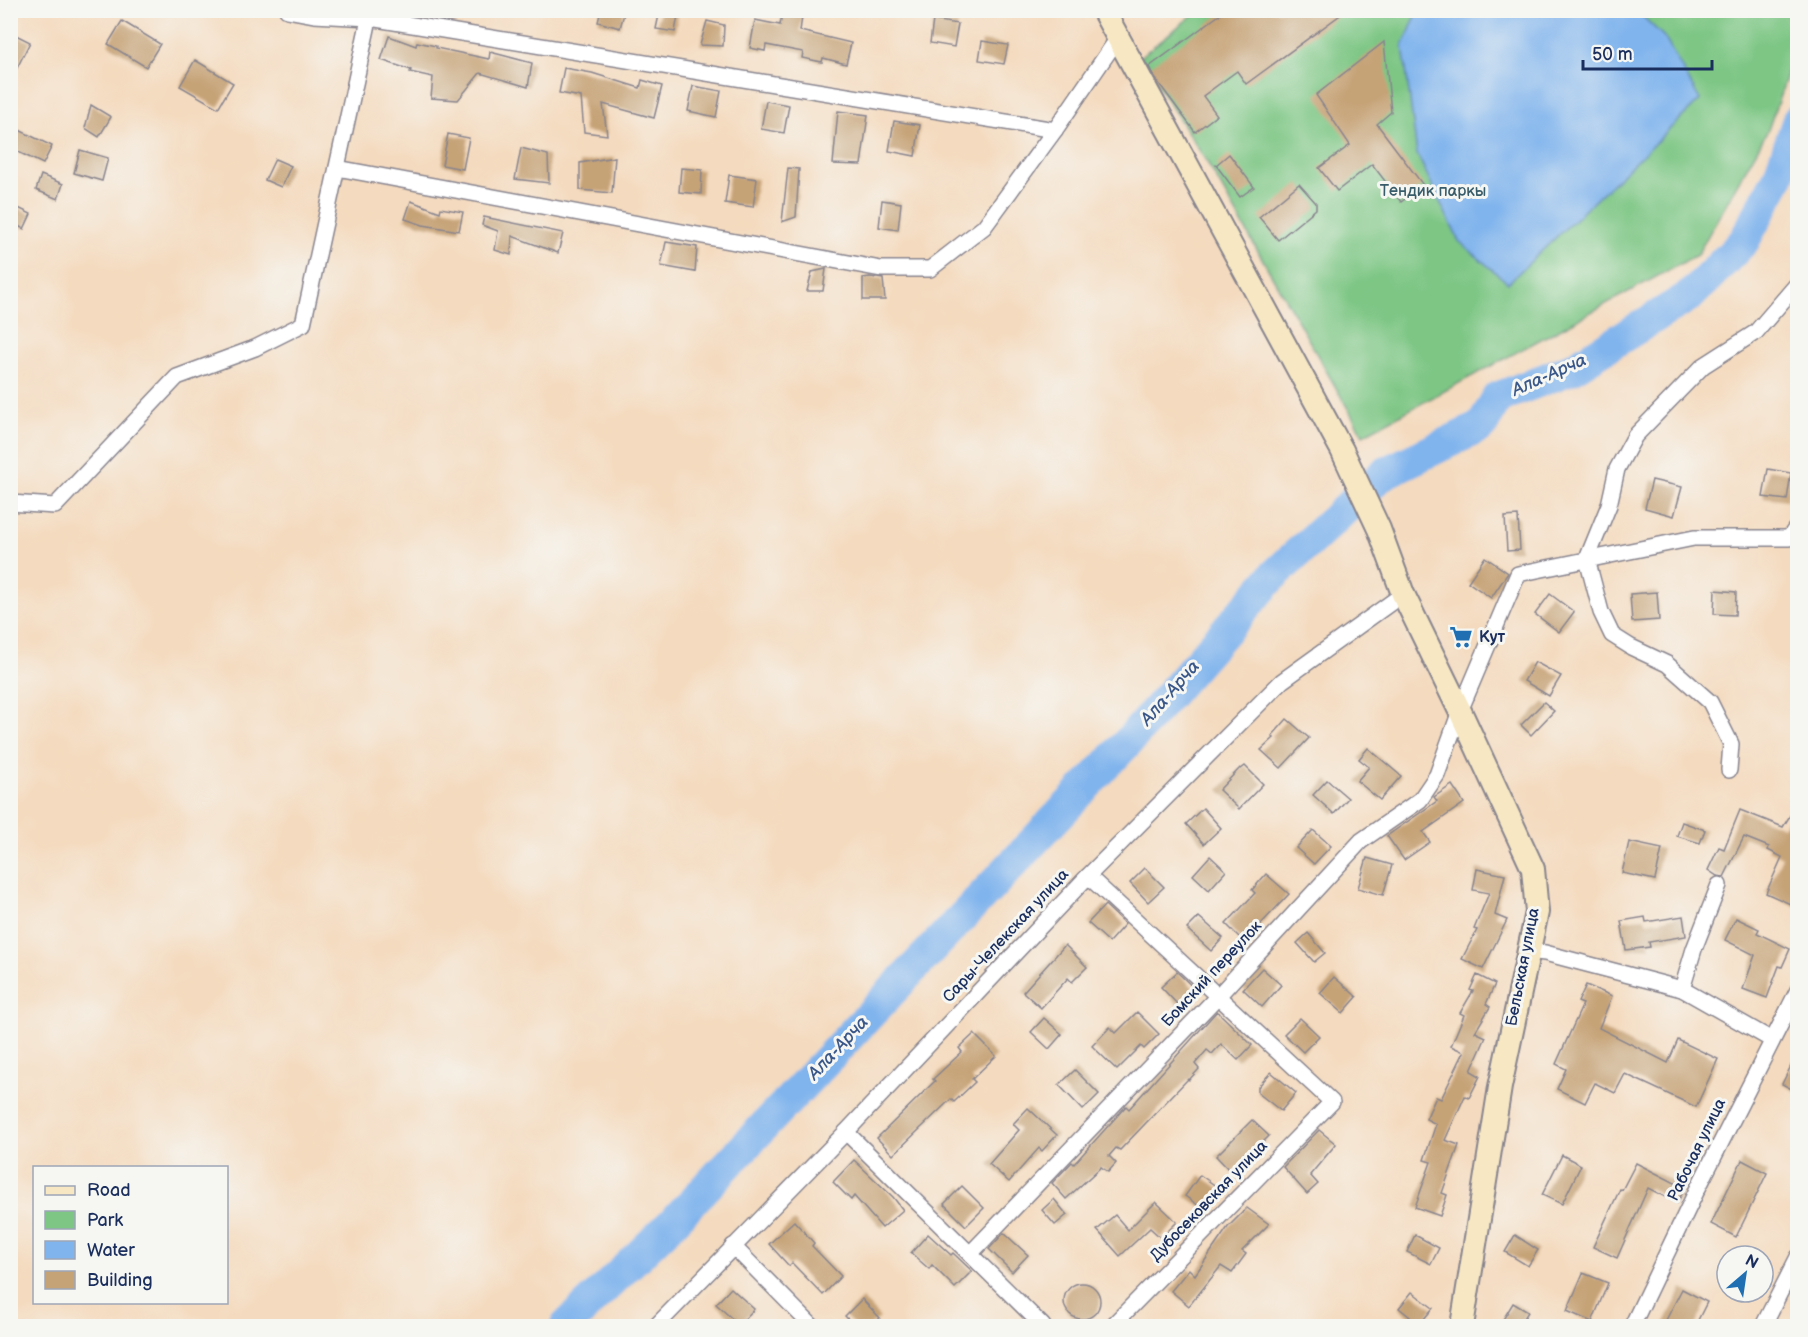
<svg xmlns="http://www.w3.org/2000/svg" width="1808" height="1337" viewBox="0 0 1808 1337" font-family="'Balsamiq Sans',sans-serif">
<rect width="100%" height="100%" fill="#f6f6f2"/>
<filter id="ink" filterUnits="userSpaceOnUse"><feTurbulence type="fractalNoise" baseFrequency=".0167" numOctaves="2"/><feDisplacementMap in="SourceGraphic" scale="12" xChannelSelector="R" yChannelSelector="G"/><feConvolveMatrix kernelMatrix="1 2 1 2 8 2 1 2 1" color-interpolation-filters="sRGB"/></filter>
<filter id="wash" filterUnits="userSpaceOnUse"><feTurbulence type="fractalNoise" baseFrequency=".008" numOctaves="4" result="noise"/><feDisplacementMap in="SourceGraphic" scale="24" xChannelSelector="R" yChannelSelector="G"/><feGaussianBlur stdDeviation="1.35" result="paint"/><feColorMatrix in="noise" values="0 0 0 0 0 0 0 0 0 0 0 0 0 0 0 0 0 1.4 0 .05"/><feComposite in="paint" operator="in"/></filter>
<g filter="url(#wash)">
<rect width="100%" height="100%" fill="#f4dabe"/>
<path fill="#7dc684" stroke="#4c7a71" stroke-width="1.5" d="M1198,11H1797V47L1768,130L1697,255L1363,435L1208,164L1140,57Z"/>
<path fill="#80b4ed" stroke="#4e72a6" stroke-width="1.5" d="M1418,11H1637L1664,37L1700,100L1508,283L1459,241L1417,154L1403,46Z"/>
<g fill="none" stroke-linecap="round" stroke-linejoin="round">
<path stroke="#80b4ed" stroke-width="32" d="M566,1326L676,1219L1128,742L1274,575L1383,474L1482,426L1497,398L1573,368L1691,295L1744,241L1778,178L1798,120"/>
</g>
<g id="blocks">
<g fill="#c6a377">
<path d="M601,10H625L620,28L598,22Z"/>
<path d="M660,10H679L675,32L656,29Z"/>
<path d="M783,10H803L800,31L851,43L846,64L823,58L822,62L802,58L803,52L766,45L765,51L750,48L755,20L780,25Z"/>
<path d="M1226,10H1347L1246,84L1237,71L1203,96L1217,115L1195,132L1155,78L1149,67Z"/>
<path d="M933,20L958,24L954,47L930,43Z"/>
<path d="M122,21L160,44L146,67L108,44Z"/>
<path d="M707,21L724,25L723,46L700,45Z"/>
<path d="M10,32L30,42L10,82Z"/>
<path d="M389,36L416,46L417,42L436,46V48L489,59L490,52L532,63L528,87L480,73L458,100L431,98L433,77L410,72L411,70L381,60Z"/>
<path d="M982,41L1008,45L1004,64L979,60Z"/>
<path d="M1384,42L1391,112L1377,124L1423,185L1401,202L1372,164L1337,191L1319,168L1350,145L1316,95Z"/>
<path d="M195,60L233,83L218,108L180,86Z"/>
<path d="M564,68L592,73L640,88L642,80L662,86L654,118L603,104L607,135L584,132L581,97L559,93Z"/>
<path d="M693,86L721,91L716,117L688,111Z"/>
<path d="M766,101L789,105L784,133L761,129Z"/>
<path d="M91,105L111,117L99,137L85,128Z"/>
<path d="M838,111L868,115L861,165L833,164Z"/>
<path d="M894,121L920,125L915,156L889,151Z"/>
<path d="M17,129L52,146L43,164L10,148V142Z"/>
<path d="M448,134L469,138L463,169L442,165Z"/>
<path d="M521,148L548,155L549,183L515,179Z"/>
<path d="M80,150L108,158L102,181L74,173Z"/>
<path d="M1229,154L1254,187L1240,197L1216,165Z"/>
<path d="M615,157L612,193L580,190V163Z"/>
<path d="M275,159L291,166L281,187L265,180Z"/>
<path d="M681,168L702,170L701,194L679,192Z"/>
<path d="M788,168L799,169L796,217L782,222Z"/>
<path d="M41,175L63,184L58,199L36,190Z"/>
<path d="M729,175L757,179L753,207L725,203Z"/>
<path d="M1299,184L1316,203V209L1278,240L1259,217Z"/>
<path d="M882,200L901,203L898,230L879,227Z"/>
<path d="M411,201L440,212L441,208L463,212L459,231L423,225L405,219Z"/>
<path d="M10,204L31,214L24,229L10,222Z"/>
<path d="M484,217L563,233L558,253L512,236L511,255L495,250L498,231L482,225Z"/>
<path d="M666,242L697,247L695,272L661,266Z"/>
<path d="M826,269L823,291H807L812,272Z"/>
<path d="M870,277L883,279L885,300H863V278Z"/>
<path d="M1768,469L1791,473L1787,500L1763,497Z"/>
<path d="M1652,480L1682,487L1674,516L1645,508Z"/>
<path d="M1518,516L1520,550L1507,551L1505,517Z"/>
<path d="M1485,557L1508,573L1491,598L1468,582Z"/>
<path d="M1715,590L1736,592L1735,615L1714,614Z"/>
<path d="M1657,592L1659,620L1632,622L1630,594Z"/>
<path d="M1550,594L1574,612L1559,632L1535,614Z"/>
<path d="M1535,662L1561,676L1549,696L1524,681Z"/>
<path d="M1544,702L1554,711L1531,735L1521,725Z"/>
<path d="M1287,719L1309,738L1281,768L1261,750L1274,738L1272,736Z"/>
<path d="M1368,748L1401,776L1380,800L1357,781L1369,767L1359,759Z"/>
<path d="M1245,766L1263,784L1239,809L1219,790L1240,768L1241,769Z"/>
<path d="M1327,780L1348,798L1334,814L1313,795Z"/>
<path d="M1452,785L1464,803L1423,832L1430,842L1404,860L1387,836L1437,801L1434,797Z"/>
<path d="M1797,804V907L1766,893L1782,857L1768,850L1769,847L1744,837L1724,877L1717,876L1708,870L1719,847L1724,849L1740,810L1783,827Z"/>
<path d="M1203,808L1221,828L1204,844L1186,824Z"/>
<path d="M1682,822L1705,830L1700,843L1677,836Z"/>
<path d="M1313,830L1331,846L1314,864L1296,848Z"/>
<path d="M1629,842L1662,849L1655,880L1622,873Z"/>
<path d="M1210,856L1226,871L1209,890L1193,875Z"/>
<path d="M1367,858L1392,865L1383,895L1358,888Z"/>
<path d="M1145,868L1164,887L1148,902L1130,883Z"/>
<path d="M1477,869L1505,875L1495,915L1507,920L1483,969L1462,959L1477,930L1474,929L1489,893L1473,890Z"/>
<path d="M1266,874L1289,894L1259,926L1261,929L1246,944L1226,924L1255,893L1252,890Z"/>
<path d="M1105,905L1125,924L1109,942L1088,923Z"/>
<path d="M1683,916L1686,936L1649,942L1650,947L1626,950L1621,921L1645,917L1646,922Z"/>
<path d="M1199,917L1223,938L1211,951L1187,929Z"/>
<path d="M1736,918L1759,929L1757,933L1790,949L1782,967L1779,966L1767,998L1743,989L1755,955L1725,940Z"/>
<path d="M1308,933L1325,953L1314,962L1297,943Z"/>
<path d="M1065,945L1087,967L1072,982L1068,978L1041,1008L1023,992Z"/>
<path d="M1262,968L1281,985L1262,1007L1243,989Z"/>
<path d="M1177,972L1197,991L1180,1007L1161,987Z"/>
<path d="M1477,975L1495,984L1486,1004L1490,1007L1475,1032L1486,1037L1471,1071L1480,1076L1469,1098L1465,1096L1445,1140L1459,1145L1442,1193L1447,1195L1440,1216L1415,1207L1431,1162L1424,1160L1436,1124L1426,1119L1436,1097L1441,1099L1464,1052L1451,1046L1464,1015L1460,1013L1473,991L1470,990Z"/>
<path d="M1334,977L1357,997L1343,1013L1320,993Z"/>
<path d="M1586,985L1612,996L1599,1028L1668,1063L1678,1040L1718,1059L1696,1107L1625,1074L1615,1093L1595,1083L1585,1103L1557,1089L1566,1069L1556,1064L1583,1004L1578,1002Z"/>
<path d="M1217,1011L1252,1045L1238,1060L1221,1044L1212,1054L1207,1050L1195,1064L1199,1069L1189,1080L1188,1079L1120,1150L1116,1148L1109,1156L1116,1163L1108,1172L1101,1167L1066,1199L1052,1183L1072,1162L1074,1164L1126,1106L1129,1109Z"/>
<path d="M1137,1012L1159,1034L1144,1049L1141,1046L1117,1070L1092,1046L1110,1027L1116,1033Z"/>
<path d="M1044,1018L1062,1034L1049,1049L1031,1032Z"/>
<path d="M1300,1018L1319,1036L1303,1052L1284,1034Z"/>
<path d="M974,1034L996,1056L972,1079L975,1082L954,1102L951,1099L893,1155L877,1138L935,1081L933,1079L962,1052L959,1048Z"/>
<path d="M1797,1054V1092L1782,1084Z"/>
<path d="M1075,1070L1099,1094L1083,1110L1059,1085Z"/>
<path d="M1271,1072L1296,1093L1281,1111L1258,1093V1087Z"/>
<path d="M1028,1108L1057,1135L1042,1151L1039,1148L1009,1182L989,1164L1019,1130L1013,1124Z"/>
<path d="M1252,1120L1269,1136L1232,1173L1216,1156Z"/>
<path d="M1319,1130L1336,1144L1310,1175L1318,1184L1307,1194L1283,1167Z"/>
<path d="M1562,1155L1581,1165L1562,1204L1542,1195Z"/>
<path d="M854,1160L893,1197L903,1210L882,1228L854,1196L851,1200L833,1182Z"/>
<path d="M1742,1160L1767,1173L1736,1237L1711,1224Z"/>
<path d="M1636,1163L1685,1188L1677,1203L1648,1188L1617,1258L1593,1247L1620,1189L1622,1190Z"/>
<path d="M1200,1175L1220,1189L1205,1210L1185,1196Z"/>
<path d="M962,1186L984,1208L966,1226L944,1204Z"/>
<path d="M1054,1199L1067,1215L1055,1225L1042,1210Z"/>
<path d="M1156,1202L1177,1222L1161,1238L1150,1228L1120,1256L1097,1230L1115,1215L1128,1230Z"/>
<path d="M1247,1208L1269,1224L1242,1251L1246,1254L1232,1273L1221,1266L1189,1306L1171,1291L1189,1269L1195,1275L1228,1227Z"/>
<path d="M794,1221L814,1243L812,1246L841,1276L823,1295L792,1263L789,1266L769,1244Z"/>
<path d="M1004,1233L1028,1255L1012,1272L989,1249Z"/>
<path d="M928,1234L951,1255L953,1253L972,1271L955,1288L932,1265L929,1269L911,1253Z"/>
<path d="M1415,1235L1439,1248L1431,1264L1407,1252Z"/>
<path d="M1515,1235L1538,1250L1528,1266L1505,1252Z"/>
<path d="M1583,1273L1608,1283L1592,1322L1567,1311Z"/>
<circle cx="1082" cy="1301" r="18"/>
<path d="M731,1288L754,1309L739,1325L716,1304Z"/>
<path d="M1682,1289L1707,1302L1695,1326H1663Z"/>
<path d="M1412,1292L1433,1308L1418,1326H1404L1410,1317L1399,1308Z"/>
<path d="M862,1299L880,1318L870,1326H855L845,1316Z"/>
<path d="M1513,1303L1528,1312L1519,1326H1499Z"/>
</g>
</g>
</g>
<g filter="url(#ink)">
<use href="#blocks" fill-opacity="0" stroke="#88848e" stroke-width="1.5"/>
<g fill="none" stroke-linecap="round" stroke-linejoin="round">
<g stroke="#88848e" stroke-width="18">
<g id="street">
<path d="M287,10L314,15L370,18L1055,130"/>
<path d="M337,168L881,269H930L984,227L1055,130L1118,38"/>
<path d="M10,503L55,506L177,377L255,348L303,324L371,10"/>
<path d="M1729,770L1731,744L1710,702L1667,664L1631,647L1612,635L1601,612L1587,559L1609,505L1617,469L1635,436L1703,366L1756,332L1798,283"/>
<path d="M1088,876L1332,1102L1112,1326"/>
<path d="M1528,951L1545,953L1682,989L1772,1040"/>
<path d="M1682,989L1694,949L1719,885"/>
<path d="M846,1132L1043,1326"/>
<path d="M733,1246L812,1326"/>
<path d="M970,1254L1218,996L1361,841L1420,800L1437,775L1460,711L1518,574L1694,538H1789L1798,525"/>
<path d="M656,1326L846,1132L1088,876L1282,681L1403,594"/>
<path d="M1632,1326L1696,1192L1798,990"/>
<path d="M1763,1326L1798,1257"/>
</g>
</g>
<g stroke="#88848e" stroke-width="26">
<path id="secondary" d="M1103,10L1342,450L1379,529L1403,594L1460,711L1533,869L1537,912L1500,1087L1462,1326"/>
</g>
<use href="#street" stroke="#fff" stroke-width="15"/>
<use href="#secondary" stroke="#f7e8c3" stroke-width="22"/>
</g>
</g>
<defs>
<g id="supermarket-bare" transform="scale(1.8)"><path d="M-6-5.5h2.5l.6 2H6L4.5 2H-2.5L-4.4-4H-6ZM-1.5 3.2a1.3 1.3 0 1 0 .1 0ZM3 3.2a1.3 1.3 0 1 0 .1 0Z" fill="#1f6fb2" stroke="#f6f6f2" stroke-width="2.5" paint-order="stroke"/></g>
</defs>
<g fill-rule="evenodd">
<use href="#supermarket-bare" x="1461" y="637"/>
</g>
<g text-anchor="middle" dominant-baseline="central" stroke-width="6" stroke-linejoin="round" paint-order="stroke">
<g font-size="16" fill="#385c69" stroke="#f6f6f2">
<text x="1433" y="191">Тендик паркы</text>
</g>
<g font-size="16" font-weight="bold" fill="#1b2f5e" stroke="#f6f6f2" text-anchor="start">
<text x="1479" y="637">Кут</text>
</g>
<g font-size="16" fill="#1b2f5e" stroke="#f6f6f2">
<text transform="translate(1006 936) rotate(-47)">Сары-Челекская улица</text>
<text transform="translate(1523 967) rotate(-79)">Бельская улица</text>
<text transform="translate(1212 974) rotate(-47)">Бомский переулок</text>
<text transform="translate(1697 1150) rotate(-64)">Рабочая улица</text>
<text transform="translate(1209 1201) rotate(-46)">Дубосековская улица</text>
</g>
<g font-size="18" font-style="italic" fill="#395789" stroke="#f6f6f2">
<text transform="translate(1549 375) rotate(-24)">Ала-Арча</text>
<text transform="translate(1170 693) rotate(-49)">Ала-Арча</text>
<text transform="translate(838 1048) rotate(-47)">Ала-Арча</text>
</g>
</g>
<rect width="1808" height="1337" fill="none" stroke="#f6f6f2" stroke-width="36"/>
<rect x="33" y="1166" width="195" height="138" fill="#f6f6f2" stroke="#9ea6b7" stroke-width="1.5"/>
<rect x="45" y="1186" width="30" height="9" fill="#f7e8c3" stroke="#9ea6b7" stroke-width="1.5"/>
<text x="87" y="1196" font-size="18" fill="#1b2f5e">Road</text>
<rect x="45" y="1211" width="30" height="18" fill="#7dc684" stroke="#9ea6b7" stroke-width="1.5"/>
<text x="87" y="1226" font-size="18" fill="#1b2f5e">Park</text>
<rect x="45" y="1241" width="30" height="18" fill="#80b4ed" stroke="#9ea6b7" stroke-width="1.5"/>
<text x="87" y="1256" font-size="18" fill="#1b2f5e">Water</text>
<rect x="45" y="1271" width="30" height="18" fill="#c6a377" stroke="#9ea6b7" stroke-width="1.5"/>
<text x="87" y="1286" font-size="18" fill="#1b2f5e">Building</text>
<g transform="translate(1745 1274) rotate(29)"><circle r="28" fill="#f6f6f2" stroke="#9ea6b7" stroke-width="1.5"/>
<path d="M0-4.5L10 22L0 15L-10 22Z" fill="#1f6fb2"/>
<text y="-9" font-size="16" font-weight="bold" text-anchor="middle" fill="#1b2f5e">N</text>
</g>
<path d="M1583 60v9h129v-9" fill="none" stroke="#1b2f5e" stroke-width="3"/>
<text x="1592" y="60" font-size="18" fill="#1b2f5e" stroke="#f6f6f2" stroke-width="4.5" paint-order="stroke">50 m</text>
</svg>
